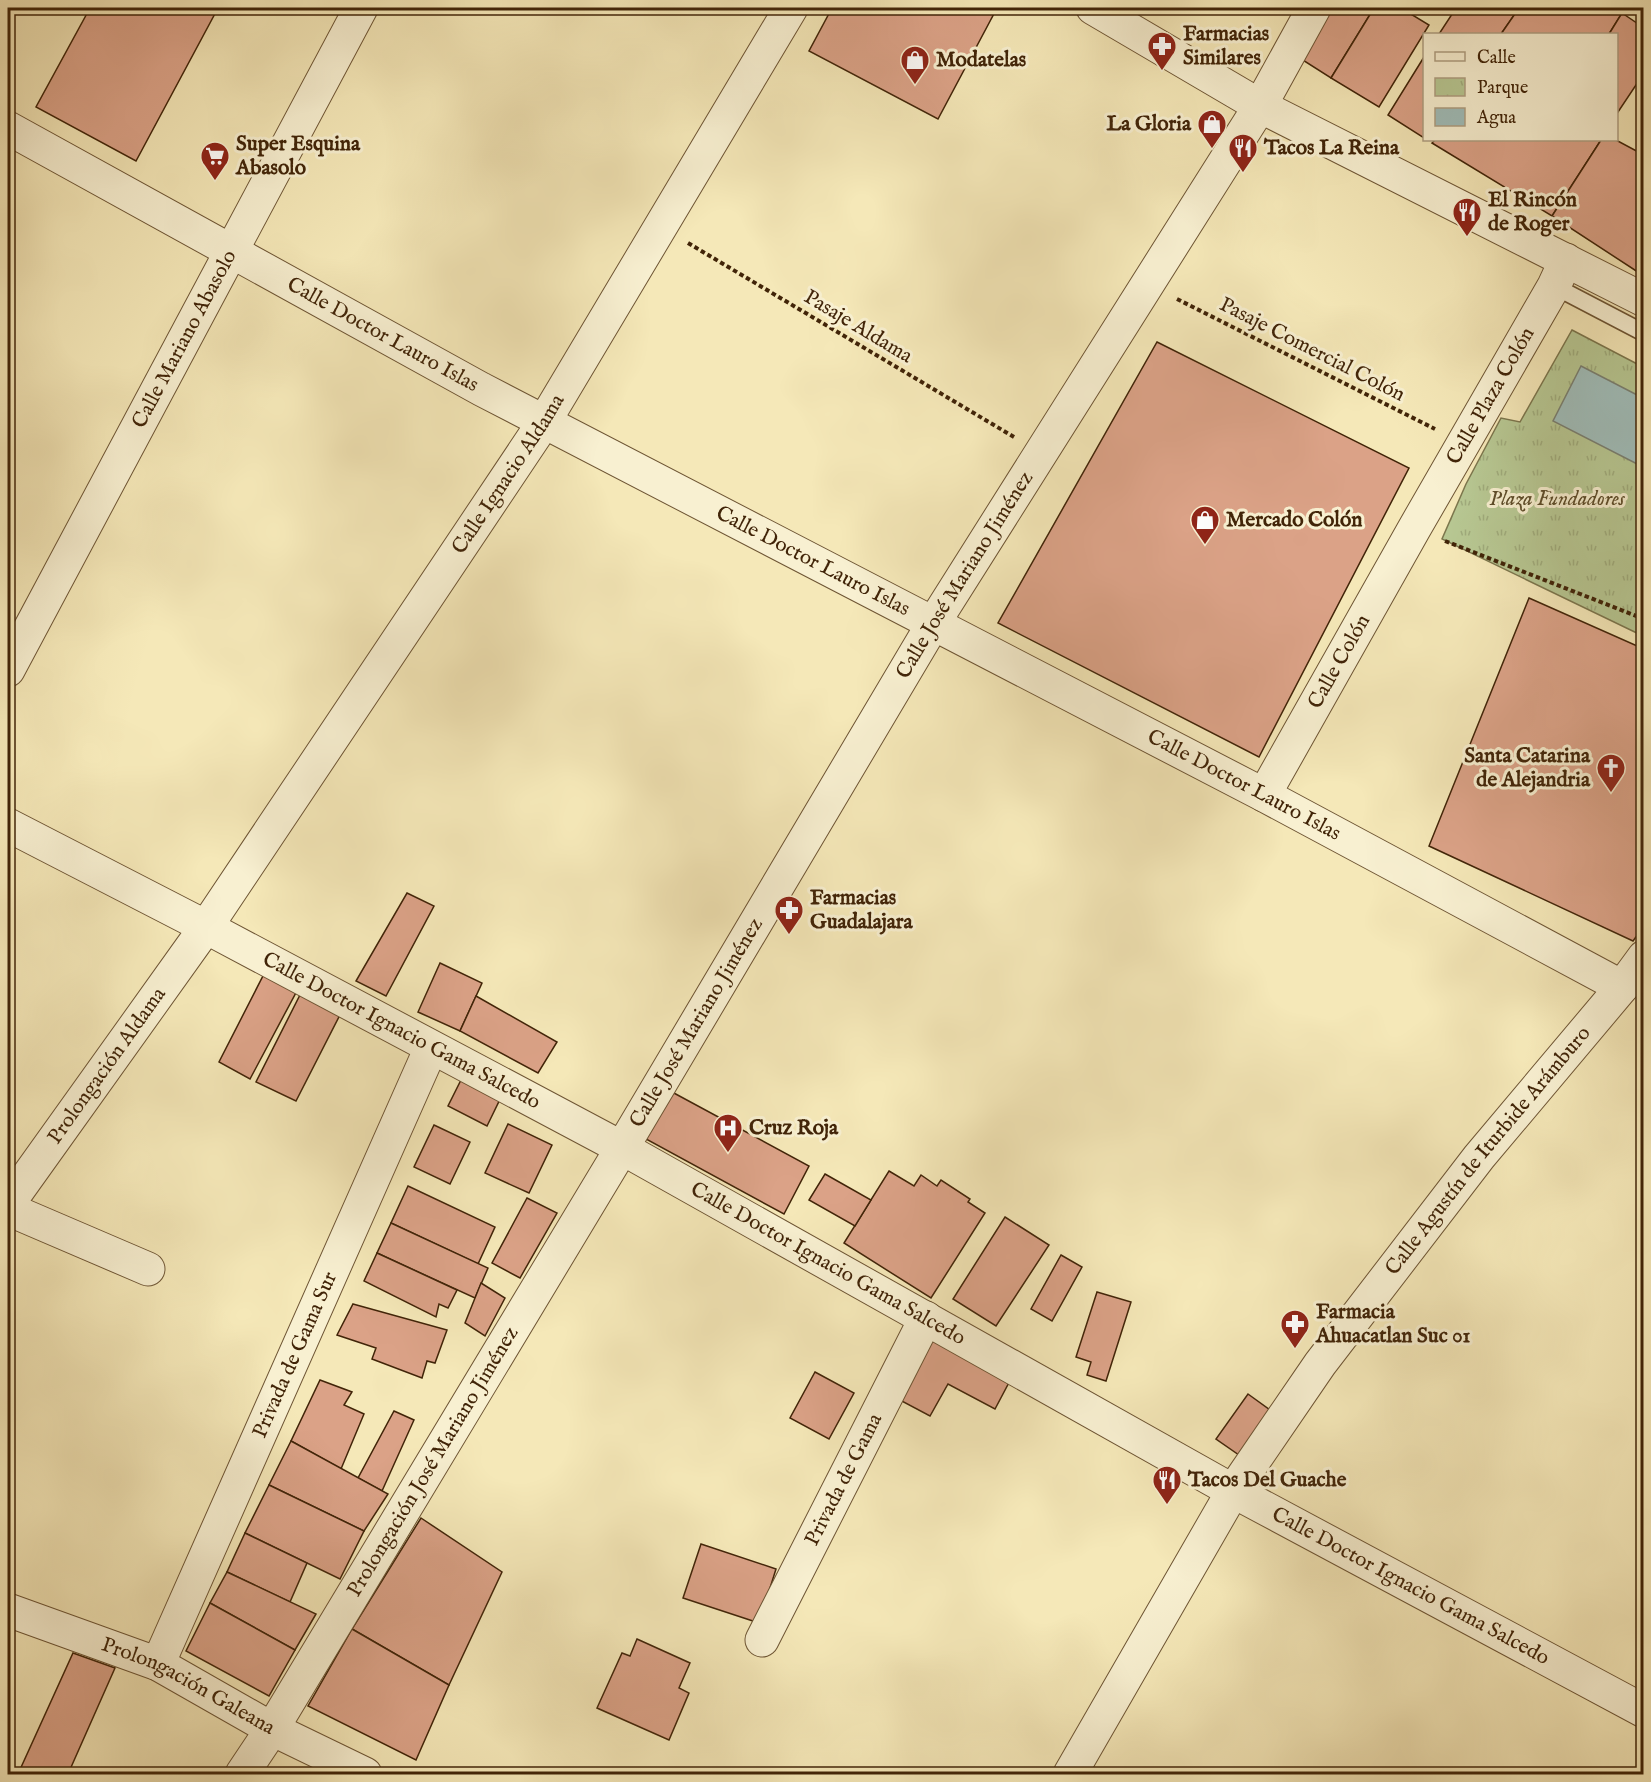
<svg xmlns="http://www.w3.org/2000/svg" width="1651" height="1782" viewBox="0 0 1651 1782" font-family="'IM FELL English',serif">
<defs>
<pattern id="park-tufts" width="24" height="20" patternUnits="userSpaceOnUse" patternTransform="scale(1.5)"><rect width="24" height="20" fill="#b7c792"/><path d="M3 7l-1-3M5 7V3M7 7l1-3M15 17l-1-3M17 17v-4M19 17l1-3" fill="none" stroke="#9fab7c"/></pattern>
</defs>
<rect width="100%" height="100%" fill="#f5e8b8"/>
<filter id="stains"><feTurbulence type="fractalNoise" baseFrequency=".00333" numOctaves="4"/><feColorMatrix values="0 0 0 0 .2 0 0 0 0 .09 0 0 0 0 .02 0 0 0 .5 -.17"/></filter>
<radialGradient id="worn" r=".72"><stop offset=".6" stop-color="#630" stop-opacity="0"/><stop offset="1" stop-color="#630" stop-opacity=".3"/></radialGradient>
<path fill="url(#park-tufts)" stroke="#7c764d" stroke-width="1.5" d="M1572,330L1643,367V636L1442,539L1466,484L1501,418L1520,422Z"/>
<path fill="#a0bdb9" stroke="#7a8072" stroke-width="1.5" d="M1581,366L1643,398V467L1553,421Z"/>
<g fill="#dba287" stroke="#412408" stroke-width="1.5">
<path d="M90,8H218L136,161L36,107Z"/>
<path d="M832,8H997L938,119L809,51Z"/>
<path d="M1329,8H1374L1331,78L1298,57Z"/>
<path d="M1374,8H1401L1429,25L1379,107L1331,78Z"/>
<path d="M1456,8H1519L1501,34H1439Z"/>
<path d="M1519,8H1625L1609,34H1501Z"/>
<path d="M1622,13L1644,28V73L1616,115V34H1609Z"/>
<path d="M1424,57V138L1388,115Z"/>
<path d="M1435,140H1601L1552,216L1432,143Z"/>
<path d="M1601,140H1616L1644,155V276L1552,216Z"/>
<path d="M1157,342L1409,468L1259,757L998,623Z"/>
<path d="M1529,598L1644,649V926L1633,941L1429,846Z"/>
<path d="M407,893L434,906L386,996L356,981Z"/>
<path d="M440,963L482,983L460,1031L418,1012Z"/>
<path d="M266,970L299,987L250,1079L219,1062Z"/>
<path d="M304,987L344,1007L296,1101L256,1082Z"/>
<path d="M476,996L557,1042L538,1073L460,1031Z"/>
<path d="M465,1072L504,1091L487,1126L448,1106Z"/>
<path d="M672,1092L809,1166L784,1214L646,1139Z"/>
<path d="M508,1124L552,1145L529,1193L485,1173Z"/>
<path d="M434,1125L470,1142L450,1184L414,1167Z"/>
<path d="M889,1171L914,1186L921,1175L937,1186L941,1180L970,1199L968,1202L985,1213L931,1298L844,1243Z"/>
<path d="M825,1174L871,1200L855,1226L809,1200Z"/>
<path d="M408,1186L495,1227L478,1264L391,1223Z"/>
<path d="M527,1198L557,1213L520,1278L492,1263Z"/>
<path d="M1005,1217L1049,1245L996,1326L953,1299Z"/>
<path d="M391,1223L488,1268L475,1298L377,1253Z"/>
<path d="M377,1253L457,1290L448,1308L439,1304L436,1317L364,1281Z"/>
<path d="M1061,1255L1082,1267L1052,1321L1031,1309Z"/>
<path d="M481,1283L505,1298L485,1336L465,1323Z"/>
<path d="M1097,1292L1131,1302L1106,1381L1087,1375L1091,1362L1076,1357Z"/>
<path d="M353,1304L447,1330L435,1363L427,1361L422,1378L372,1359L376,1348L337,1335Z"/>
<path d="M934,1328L1014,1373L995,1409L948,1384L930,1416L896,1398Z"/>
<path d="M815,1372L854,1393L829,1439L790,1418Z"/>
<path d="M320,1380L352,1392L344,1405L364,1414L341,1469L291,1441Z"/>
<path d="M1248,1394L1270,1410L1239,1455L1216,1439Z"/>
<path d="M394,1411L414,1420L382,1491L358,1478Z"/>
<path d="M291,1441L388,1494L364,1531L269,1485Z"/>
<path d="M269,1485L364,1531L340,1579L245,1533Z"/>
<path d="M421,1518L502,1572L449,1685L352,1629Z"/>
<path d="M245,1533L307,1563L290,1602L227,1572Z"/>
<path d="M701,1544L776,1569L759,1623L683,1598Z"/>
<path d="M227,1572L316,1614L295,1650L210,1603Z"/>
<path d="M210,1603L295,1650L269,1696L186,1651Z"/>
<path d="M352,1629L449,1685L416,1760L308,1706Z"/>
<path d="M637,1639L690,1663L679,1688L689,1693L669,1740L597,1708L622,1653L630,1656Z"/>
<path d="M73,1653L115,1668L68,1774H18Z"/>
</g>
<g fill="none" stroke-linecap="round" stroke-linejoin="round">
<g stroke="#6e5534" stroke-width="19">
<path id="service" d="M1554,286L1644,333"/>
</g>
<g stroke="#6e5534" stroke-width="35">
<g id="minor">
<path id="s1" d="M8,128L481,389L1264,795L1622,987"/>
<path id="s2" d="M8,670L361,8"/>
<path id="s3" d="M1264,795L1414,529L1554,286L1566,260"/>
<path id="s4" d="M8,825L206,927L622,1148L1233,1491L1644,1711"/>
<path id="s5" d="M8,1204L206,927L544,422L791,8"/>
<path d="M8,1209L148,1269"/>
<path id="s6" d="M8,1610L158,1664L272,1729L365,1774"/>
<path id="s7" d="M762,1640L926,1318"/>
<path id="s8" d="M158,1664L431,1048"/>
<path id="s9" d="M242,1774L272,1729L622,1148L933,624L1260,106L1314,8"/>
</g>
</g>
<g stroke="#6e5534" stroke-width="35">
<g id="tertiary">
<path d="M1093,8L1260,106L1644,300"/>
<path id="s10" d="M1070,1774L1233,1491L1320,1364L1479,1157L1622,987L1644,957"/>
</g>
</g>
<g stroke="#412408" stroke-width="4" stroke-dasharray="4.5 3" stroke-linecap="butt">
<path d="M688,243L1014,437"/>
<path d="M1177,299L1435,429"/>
<path d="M1445,541L1644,619"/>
</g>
<use href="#service" stroke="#f8f0d1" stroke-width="16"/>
<use href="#minor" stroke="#f8f0d1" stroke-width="33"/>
<use href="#tertiary" stroke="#f8f0d1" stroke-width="33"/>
</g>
<defs>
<g id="pharmacy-pin" transform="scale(1.5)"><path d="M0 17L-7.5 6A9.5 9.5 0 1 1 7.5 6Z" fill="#8f2418" stroke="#f8f0d1"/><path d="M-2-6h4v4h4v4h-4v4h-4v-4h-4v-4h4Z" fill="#fff"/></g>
<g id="shop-pin" transform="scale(1.5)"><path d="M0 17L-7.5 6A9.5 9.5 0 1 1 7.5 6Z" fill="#8f2418" stroke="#f8f0d1"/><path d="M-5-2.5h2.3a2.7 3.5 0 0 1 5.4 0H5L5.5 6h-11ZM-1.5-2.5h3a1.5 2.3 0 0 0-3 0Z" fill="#fff"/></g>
<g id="restaurant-pin" transform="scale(1.5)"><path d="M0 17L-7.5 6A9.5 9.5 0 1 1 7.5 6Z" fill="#8f2418" stroke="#f8f0d1"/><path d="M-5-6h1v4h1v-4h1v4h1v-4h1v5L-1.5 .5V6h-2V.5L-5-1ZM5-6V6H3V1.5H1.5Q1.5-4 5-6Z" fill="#fff"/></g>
<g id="supermarket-pin" transform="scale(1.5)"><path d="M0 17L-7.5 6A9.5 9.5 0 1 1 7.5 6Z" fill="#8f2418" stroke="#f8f0d1"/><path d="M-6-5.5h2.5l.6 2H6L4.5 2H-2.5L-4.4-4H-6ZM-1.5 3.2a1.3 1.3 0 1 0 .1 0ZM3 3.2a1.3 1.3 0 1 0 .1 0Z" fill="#fff"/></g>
<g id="church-pin" transform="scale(1.5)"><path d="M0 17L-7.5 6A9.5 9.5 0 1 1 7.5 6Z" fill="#8f2418" stroke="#f8f0d1"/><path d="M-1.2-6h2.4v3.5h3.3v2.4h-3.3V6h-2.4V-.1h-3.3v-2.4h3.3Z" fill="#fff"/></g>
<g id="hospital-pin" transform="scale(1.5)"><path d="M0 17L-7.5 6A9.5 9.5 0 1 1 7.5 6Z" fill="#8f2418" stroke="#f8f0d1"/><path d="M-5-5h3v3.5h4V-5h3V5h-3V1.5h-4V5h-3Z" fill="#fff"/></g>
</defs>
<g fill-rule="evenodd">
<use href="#pharmacy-pin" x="1162" y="46"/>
<use href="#shop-pin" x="915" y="60"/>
<use href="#shop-pin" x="1212" y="124"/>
<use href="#restaurant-pin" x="1243" y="148"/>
<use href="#supermarket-pin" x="215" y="156"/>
<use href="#restaurant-pin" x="1467" y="212"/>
<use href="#shop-pin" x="1205" y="520"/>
<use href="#church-pin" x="1611" y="768"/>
<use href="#pharmacy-pin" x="789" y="910"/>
<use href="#hospital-pin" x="728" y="1128"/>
<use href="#pharmacy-pin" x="1295" y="1324"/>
<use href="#restaurant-pin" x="1167" y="1480"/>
</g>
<g text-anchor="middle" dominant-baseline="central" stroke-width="6" stroke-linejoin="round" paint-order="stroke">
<g font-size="21" font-weight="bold" fill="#412408" stroke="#f8f0d1" text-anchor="start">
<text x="1183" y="34">Farmacias<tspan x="1183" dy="24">Similares</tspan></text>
<text x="936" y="60">Modatelas</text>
<text x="1191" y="124" text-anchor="end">La Gloria</text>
<text x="236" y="144">Super Esquina<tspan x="236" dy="24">Abasolo</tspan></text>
<text x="1264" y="148">Tacos La Reina</text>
<text x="1488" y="200">El Rincón<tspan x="1488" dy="24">de Roger</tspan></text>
<text x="1226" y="520">Mercado Colón</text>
<text x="1590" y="756" text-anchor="end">Santa Catarina<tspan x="1590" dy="24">de Alejandria</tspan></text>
<text x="810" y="898">Farmacias<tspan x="810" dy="24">Guadalajara</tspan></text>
<text x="749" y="1128">Cruz Roja</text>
<text x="1316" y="1312">Farmacia<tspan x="1316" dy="24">Ahuacatlan Suc 01</tspan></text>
<text x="1188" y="1480">Tacos Del Guache</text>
</g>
<g font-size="21" fill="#412408" stroke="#f8f0d1">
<text transform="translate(858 327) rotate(31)">Pasaje Aldama</text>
<text stroke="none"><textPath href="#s1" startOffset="428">Calle Doctor Lauro Islas</textPath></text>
<text stroke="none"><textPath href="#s2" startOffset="375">Calle Mariano Abasolo</textPath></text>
<text transform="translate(1312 350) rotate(27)">Pasaje Comercial Colón</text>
<text stroke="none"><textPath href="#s3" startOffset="459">Calle Plaza Colón</textPath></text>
<text stroke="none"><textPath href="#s5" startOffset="885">Calle Ignacio Aldama</textPath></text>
<text stroke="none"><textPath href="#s1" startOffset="914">Calle Doctor Lauro Islas</textPath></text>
<text stroke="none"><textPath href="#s9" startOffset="1400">Calle José Mariano Jiménez</textPath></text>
<text stroke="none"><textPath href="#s3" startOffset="153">Calle Colón</textPath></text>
<text stroke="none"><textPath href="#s1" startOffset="1400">Calle Doctor Lauro Islas</textPath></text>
<text stroke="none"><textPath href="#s9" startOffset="878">Calle José Mariano Jiménez</textPath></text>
<text stroke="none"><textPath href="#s4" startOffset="444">Calle Doctor Ignacio Gama Salcedo</textPath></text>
<text stroke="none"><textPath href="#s5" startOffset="170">Prolongación Aldama</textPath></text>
<text stroke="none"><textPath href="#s10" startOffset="752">Calle Agustín de Iturbide Arámburo</textPath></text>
<text stroke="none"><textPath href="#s4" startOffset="930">Calle Doctor Ignacio Gama Salcedo</textPath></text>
<text stroke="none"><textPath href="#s8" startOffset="338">Privada de Gama Sur</textPath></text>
<text stroke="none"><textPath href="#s9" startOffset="366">Prolongación José Mariano Jiménez</textPath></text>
<text stroke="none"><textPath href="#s7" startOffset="180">Privada de Gama</textPath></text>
<text stroke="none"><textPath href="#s4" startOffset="1596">Calle Doctor Ignacio Gama Salcedo</textPath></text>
<text stroke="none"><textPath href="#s6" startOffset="196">Prolongación Galeana</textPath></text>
</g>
<g font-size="21" font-style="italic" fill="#5e4d2a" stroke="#f8f0d1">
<text x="1557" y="499">Plaza Fundadores</text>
</g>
</g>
<rect width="1651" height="1782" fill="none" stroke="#f5e8b8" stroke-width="30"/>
<rect x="9" y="9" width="1633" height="1764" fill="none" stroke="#412408" stroke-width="3"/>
<rect x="15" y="15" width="1621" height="1752" fill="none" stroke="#412408" stroke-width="1.5"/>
<rect x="1423" y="33" width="195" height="108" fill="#f8f0d1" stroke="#af9e81" stroke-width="1.5"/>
<rect x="1435" y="52" width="30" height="9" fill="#f8f0d1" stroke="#af9e81" stroke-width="1.5"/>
<text x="1477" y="63" font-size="18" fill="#412408">Calle</text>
<rect x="1435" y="78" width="30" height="18" fill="url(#park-tufts)" stroke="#af9e81" stroke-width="1.5"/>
<text x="1477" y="93" font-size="18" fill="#412408">Parque</text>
<rect x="1435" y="108" width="30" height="18" fill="#a0bdb9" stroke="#af9e81" stroke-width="1.5"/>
<text x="1477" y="123" font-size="18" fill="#412408">Agua</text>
<rect width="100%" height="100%" filter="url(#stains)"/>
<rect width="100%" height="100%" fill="url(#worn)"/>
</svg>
